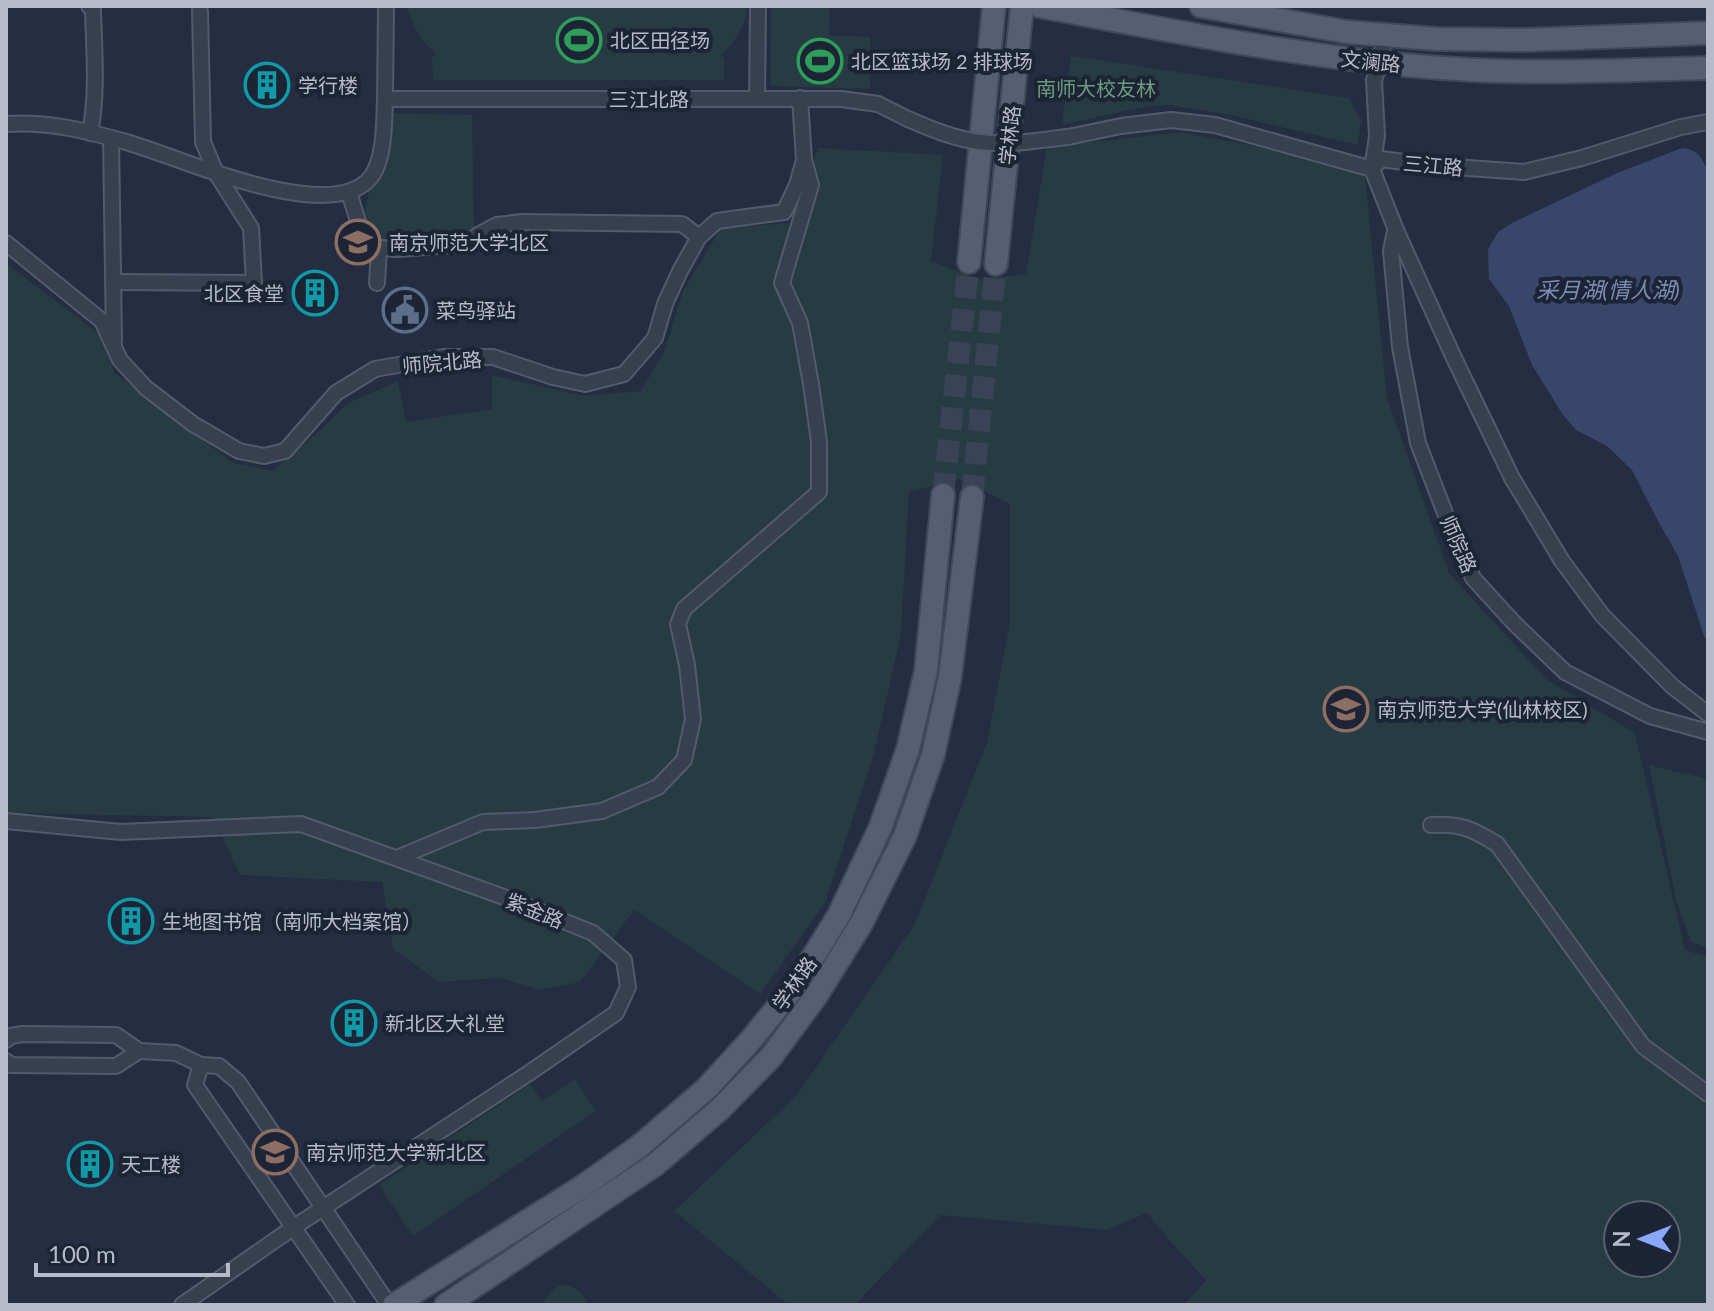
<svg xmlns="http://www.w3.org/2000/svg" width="1714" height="1311" viewBox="0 0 1714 1311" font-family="Lato,'Noto Sans SC',sans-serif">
<rect width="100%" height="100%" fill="#242d41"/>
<g fill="#263b42" fill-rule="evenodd">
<path d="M407,6H748C745,28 735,41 720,57H724V80H433L432,56L437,55C421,42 413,26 407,6Z"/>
<path d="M771,6H830L829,35L870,37V89L770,86Z"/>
<path d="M1071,56L1349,98L1361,121L1358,145L1230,115L1170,105L1144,107L1062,125Z"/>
<path d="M385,113L472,115L474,238L379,248L364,216Z"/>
<path d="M1180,132L1265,148L1365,176L1387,398L1449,573L1546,679L1635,733L1685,950L1708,957V1305H1184L1206,1280L1177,1249L1147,1213L1106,1230L940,1215L855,1305H789L674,1211L796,1096L915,924L987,742L1010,622V504L959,479L909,492L901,635L874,753L825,903L760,994L634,910L580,982L541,990L499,978L439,982L393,949L382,882L240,875L213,817L6,813V263L98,333L115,373L233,463L273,471L316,434L348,403L398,381L406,422L492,409V375L584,396L641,391L665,350L683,291L721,228L791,223L818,148L943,155L931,261L979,279L1026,274L1047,147ZM1618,1215H1666V1263H1618Z"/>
<path d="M1649,765L1708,779V948L1691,942L1676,901Z"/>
<path d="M575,1079L596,1111L413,1236L379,1185L530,1084L542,1101Z"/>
<path d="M560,1285C576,1284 582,1293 589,1305H541L554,1289Z"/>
</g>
<path fill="#374669" d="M1682,148C1699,149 1701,158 1708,171V643L1704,636L1678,556L1659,523L1632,470L1607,446L1576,430L1563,415L1532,365L1509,306L1489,279L1488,249L1498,232L1512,223L1617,173Z"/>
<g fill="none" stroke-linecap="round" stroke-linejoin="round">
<g stroke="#3a4256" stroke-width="22" stroke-dasharray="22 11" stroke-linecap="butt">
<path d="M943,495L969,262"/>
<path d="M972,497L996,264"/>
</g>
<g stroke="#535a6b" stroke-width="18">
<g id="minor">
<path d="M89,6L93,9C94,50 98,93 90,133"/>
<path d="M1385,34L1380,63L1374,80L1377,136L1372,169L1396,230L1454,358L1512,478L1562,561L1602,615L1672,686L1708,714"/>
<path d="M385,99L386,6"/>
<path d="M757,99L758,6"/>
<path d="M6,124C48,121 87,131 126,142C177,156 331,228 371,177C385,159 384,121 385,99H841L878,104L908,119"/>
<path d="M1068,137L1121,126L1171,120L1215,125L1372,169L1381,159L1427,165L1524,172L1582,158L1681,127L1708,122"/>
<path d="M111,138L114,341"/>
<path d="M349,192L363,238L379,248L397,249L467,244L478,235L497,225L522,222L682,224L699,237"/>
<path d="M1395,231L1391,251L1400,347L1418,443L1445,513L1473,578L1514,623L1565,672L1650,716L1708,732"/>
<path d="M6,243L102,321L120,360L146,388L193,424L239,451L264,456L285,451L336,393L375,369L443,357H493L553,377L585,384L624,374L655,338L665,304L680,271L699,237L717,221L784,212L797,185L804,160L800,98"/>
<path d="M114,282L254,283L251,228L216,173L203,142L200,11"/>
<path d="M377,283L379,248"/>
<path d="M6,821L121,832L301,824L512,900L593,933L624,960L628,987L616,1013L529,1073L294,1227L182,1305"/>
<path d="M1431,825C1461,823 1472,829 1497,844L1643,1046L1708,1094"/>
<path d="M397,858L483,822L535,820L602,811L658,787L684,760L693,719L687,665L678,624L684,609L819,492V442L811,384L800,323L782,283L811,185L804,160"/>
<path d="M6,1040L11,1036L23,1034L116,1035L139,1051"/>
<path d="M139,1051L176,1053L201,1065L219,1066L238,1082L389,1305"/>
<path d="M6,1061L11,1065L116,1066L139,1051"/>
<path d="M201,1065L195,1085L347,1305"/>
</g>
</g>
<g stroke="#42485a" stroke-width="26">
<g id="primary">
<path d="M1039,6C1173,31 1305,58 1441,68C1530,75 1619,70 1708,68"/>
<path d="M1201,6L1347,32L1437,39L1526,40L1708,33"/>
<path d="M969,262L994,6"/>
<path d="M996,264L1022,6"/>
<path d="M394,1305L582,1187L641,1145L707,1088L750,1041L795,986L839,915L881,826L908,749L926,671L943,495"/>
<path d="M446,1305L656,1164L720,1109L771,1057L816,996L861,924L905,836L933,755L950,677L972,497"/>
</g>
</g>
<use href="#minor" stroke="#383f51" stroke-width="14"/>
<use href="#primary" stroke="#565e71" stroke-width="22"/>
<g stroke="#535a6b" stroke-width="18" stroke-linecap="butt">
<path id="minor-bridge" d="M908,119C931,129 955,139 980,142C1008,146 1040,140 1068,137"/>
</g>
<use href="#minor-bridge" stroke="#383f51" stroke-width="14"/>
</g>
<defs>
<g id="stadium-ring" transform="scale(2.3)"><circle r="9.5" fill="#1d2436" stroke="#2e9e5b" stroke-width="1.5"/><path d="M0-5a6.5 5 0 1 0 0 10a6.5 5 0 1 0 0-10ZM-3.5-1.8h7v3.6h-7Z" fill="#2e9e5b"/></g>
<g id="building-ring" transform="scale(2.3)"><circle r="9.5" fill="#1d2436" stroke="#0f9aa8" stroke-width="1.5"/><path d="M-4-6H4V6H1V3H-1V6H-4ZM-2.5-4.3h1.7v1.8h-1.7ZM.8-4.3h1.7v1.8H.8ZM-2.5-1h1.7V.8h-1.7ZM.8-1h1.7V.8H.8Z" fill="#0f9aa8"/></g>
<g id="university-ring" transform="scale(2.3)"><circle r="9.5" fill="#1d2436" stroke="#8d6e63" stroke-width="1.5"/><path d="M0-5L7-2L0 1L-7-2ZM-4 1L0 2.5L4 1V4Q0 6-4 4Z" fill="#8d6e63"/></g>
<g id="civic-ring" transform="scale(2.3)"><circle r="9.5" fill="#1d2436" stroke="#5c6f8a" stroke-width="1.5"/><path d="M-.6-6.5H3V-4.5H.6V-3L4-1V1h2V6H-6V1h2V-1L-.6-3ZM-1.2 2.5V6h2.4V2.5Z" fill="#5c6f8a"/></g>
</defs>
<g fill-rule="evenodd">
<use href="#stadium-ring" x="579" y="40"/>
<use href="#stadium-ring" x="820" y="61"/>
<use href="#building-ring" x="267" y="85"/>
<use href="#university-ring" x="358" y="242"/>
<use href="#building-ring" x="315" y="293"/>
<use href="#civic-ring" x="405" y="310"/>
<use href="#university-ring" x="1346" y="709"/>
<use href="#building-ring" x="131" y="921"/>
<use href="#building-ring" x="354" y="1023"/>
<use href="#university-ring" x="275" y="1152"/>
<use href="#building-ring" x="90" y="1164"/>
</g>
<g text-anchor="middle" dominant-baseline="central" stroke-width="8" stroke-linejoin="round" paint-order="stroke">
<g font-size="20" fill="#b5bbcb" stroke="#1d2436" text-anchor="start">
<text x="610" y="40">北区田径场</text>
<text x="851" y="61">北区篮球场 2 排球场</text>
<text x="298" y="85">学行楼</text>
<text x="389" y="242">南京师范大学北区</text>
<text x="284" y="293" text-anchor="end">北区食堂</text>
<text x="436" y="310">菜鸟驿站</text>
<text x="1377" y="709">南京师范大学(仙林校区)</text>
<text x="162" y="921">生地图书馆（南师大档案馆）</text>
<text x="385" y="1023">新北区大礼堂</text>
<text x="306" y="1152">南京师范大学新北区</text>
<text x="121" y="1164">天工楼</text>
</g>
<g font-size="20" fill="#b5bbcb" stroke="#1d2436">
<text transform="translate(1371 61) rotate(6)">文澜路</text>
<text x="649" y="99">三江北路</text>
<text transform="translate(1009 135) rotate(-84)">学林路</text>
<text transform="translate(1433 165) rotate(5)">三江路</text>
<text transform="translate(442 362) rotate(-5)">师院北路</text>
<text transform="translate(1459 544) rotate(66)">师院路</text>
<text transform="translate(535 910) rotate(22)">紫金路</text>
<text transform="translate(794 983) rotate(-55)">学林路</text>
</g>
<g font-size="20" fill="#6b9d7d" stroke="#1d2436">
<text x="1096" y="88">南师大校友林</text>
</g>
<g font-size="22" font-style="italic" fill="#7b8db3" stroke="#1d2436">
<text x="1608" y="289">采月湖(情人湖)</text>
</g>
</g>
<rect width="1714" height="1311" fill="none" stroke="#b5bbcb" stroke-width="16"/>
<g transform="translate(1642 1239) rotate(270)"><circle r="38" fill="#1d2436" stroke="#5a6072" stroke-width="2"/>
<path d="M0-6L14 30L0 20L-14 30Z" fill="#88a7fd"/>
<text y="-12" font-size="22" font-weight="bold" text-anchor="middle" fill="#b5bbcb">N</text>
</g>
<path d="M36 1263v12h192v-12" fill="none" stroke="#b5bbcb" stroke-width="4"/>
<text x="48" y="1263" font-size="24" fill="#b5bbcb" stroke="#1d2436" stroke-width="6" paint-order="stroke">100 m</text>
</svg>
